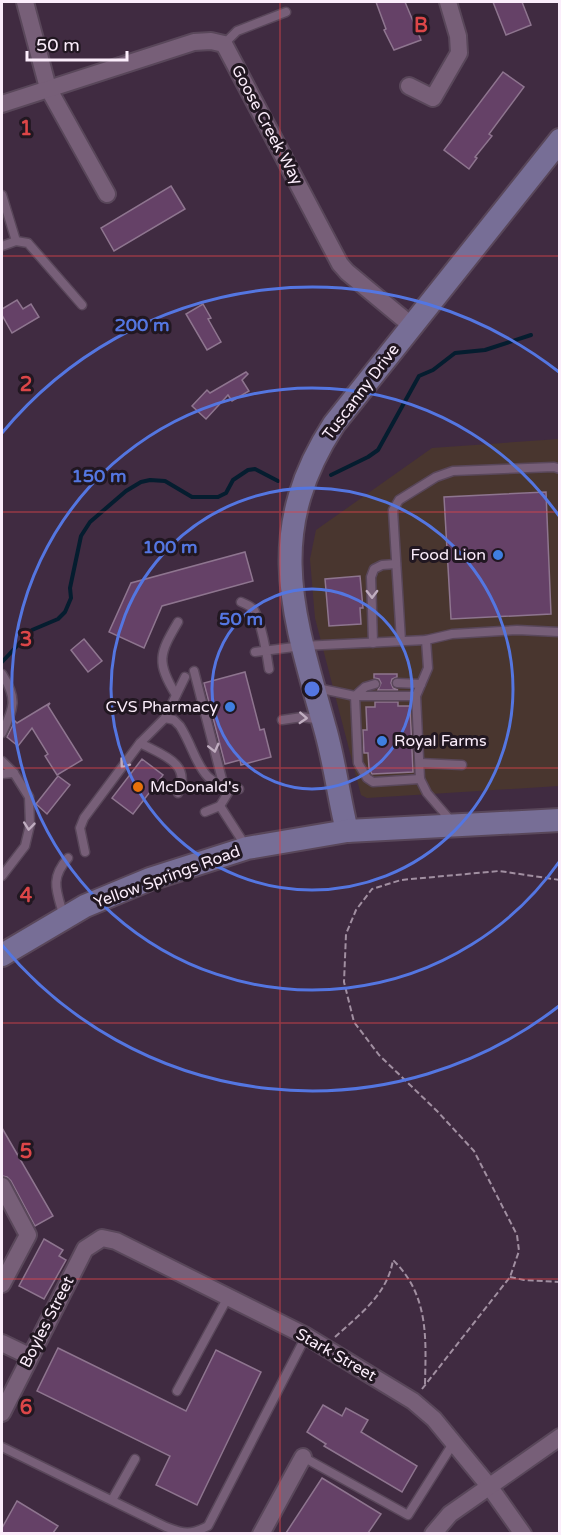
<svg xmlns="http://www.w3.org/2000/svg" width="561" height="1535" viewBox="0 0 561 1535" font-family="'Varela Round',sans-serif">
<rect width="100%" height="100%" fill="#402b41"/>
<path fill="#49362f" d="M559,439V786L367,798L361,795L315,618L310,559L316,530L432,448Z"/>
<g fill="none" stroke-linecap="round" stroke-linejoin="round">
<g stroke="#051d2f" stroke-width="4">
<path d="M331,475L368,457L378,450L419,376L433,370L455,353L485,350L531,335"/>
<path d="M2,662L32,630L58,619L65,612L71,598L70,588L81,536L90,522L126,491L141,482L150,480L165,481L192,497H218L226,493L233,480L248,470L255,469L278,481"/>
</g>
</g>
<g fill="#654167" stroke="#8e758f" stroke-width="1.5">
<path d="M376,2H405L421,40L394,50L384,30L386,29Z"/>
<path d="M493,2H522L531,25L506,35Z"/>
<path d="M503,72L524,87L489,134L492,136L475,157L477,158L469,169L444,150Z"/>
<path d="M171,186L185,209L114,251L101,228Z"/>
<path d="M17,300L23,309L31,304L39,317L12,333L2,315V309Z"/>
<path d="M203,304L211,318L208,319L221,342L207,350L186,314Z"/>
<path d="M246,372L248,374L242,380L249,391L232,401L228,395L206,419L192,406L207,390L210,393Z"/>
<path d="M546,492L551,614L451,619L444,497Z"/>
<path d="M245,552L253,581L162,606L144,648L109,632L131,583Z"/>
<path d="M360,576L363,608H360L361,624L329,626L325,579Z"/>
<path d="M84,639L102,661L88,672L71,650Z"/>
<path d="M245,672L260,730L264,729L271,757L241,765L240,760L225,764L204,683Z"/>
<path d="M374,674H397V677L392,679L391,683L393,688L398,690H378L381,683L379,679L374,678Z"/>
<path d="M375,702H398V706H410L413,772L372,774L369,768L368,753H364L363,730H367L366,707H375Z"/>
<path d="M50,703L48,706L82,760L57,775L45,756L48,754L32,728L18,746L7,737L15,721L17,723Z"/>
<path d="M142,759L163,775L133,814L112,798Z"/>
<path d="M58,776L70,785L47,814L36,804Z"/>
<path d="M2,1128L53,1216L35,1226L11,1181L7,1177L2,1176Z"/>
<path d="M44,1239L63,1250L59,1256L66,1260L44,1299L19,1286Z"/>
<path d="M58,1348L186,1411L216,1350L261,1372L197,1505L156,1485L170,1456L37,1391Z"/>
<path d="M323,1405L342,1416L346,1408L368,1420L361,1432L417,1466L402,1492L324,1446L326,1444L307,1432Z"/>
<path d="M322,1478L381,1514L368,1533H286Z"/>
<path d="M17,1501L58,1526L53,1533H2V1528Z"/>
</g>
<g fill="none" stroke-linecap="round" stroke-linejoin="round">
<g stroke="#59475a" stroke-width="11">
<g id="lane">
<path d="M224,44L237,31L286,12"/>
<path d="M2,195L16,241"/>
<path d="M2,246L16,241L28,243L82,305"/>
<path d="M241,602C246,604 251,606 254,610C261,622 267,654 269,669"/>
<path d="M426,640L428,668L416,696L420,779L427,793L452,822"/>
<path d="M401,641L393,510L399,500L436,477L453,471L554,467L560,469"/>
<path d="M373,643L371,577L374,569L382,565L396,564"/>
<path d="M255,652L302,646L426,640L452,634L517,630L559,632"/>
<path d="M194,671L224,787"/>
<path d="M2,674C18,699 14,708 2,733"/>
<path d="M397,683L421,684"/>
<path d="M375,684L365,687L355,696L358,763L367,778L373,782L420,779"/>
<path d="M317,688L355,696H416"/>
<path d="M176,695C156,662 159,654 178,622"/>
<path d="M165,718L174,720L180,726C199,756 197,786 239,789"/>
<path d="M282,720L302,717L321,720"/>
<path d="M140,743L165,718L185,677"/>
<path d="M2,761L14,773L29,797L30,825L25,846L2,876"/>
<path d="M420,763L462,765"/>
<path d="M2,774L14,773"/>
<path d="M220,806L231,788"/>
<path d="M205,812L220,806L247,848"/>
<path d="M85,852L80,828L84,818L140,743C160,754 193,763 178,793"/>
<path d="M64,917C57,892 49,879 68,858"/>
<path d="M177,1391L228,1297"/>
<path d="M2,1447L166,1527C184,1534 191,1535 208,1526L306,1336"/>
<path d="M303,1457L408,1515L454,1442"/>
<path d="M112,1500L135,1459"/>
</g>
</g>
<g stroke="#59475a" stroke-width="20">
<g id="street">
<path d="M25,2L48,88L107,194"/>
<path d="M409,86L433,98L459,53L458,36L448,2"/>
<path d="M2,104L194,42L211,41L224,44L340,264L347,272L412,326"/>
<path d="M2,1186L28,1235L2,1284"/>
<path d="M2,1343L29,1356"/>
<path d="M2,1413L85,1249L102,1238L116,1241L306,1336L413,1401L434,1419L489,1486L523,1534"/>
<path d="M261,1534L303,1457"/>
<path d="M433,1534L450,1514L560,1437"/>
</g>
</g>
<g stroke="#59475a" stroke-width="26">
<g id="secondary">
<path d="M347,831C339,798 335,765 326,732C294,616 262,535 334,424L560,140"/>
<path d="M2,955L85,906L150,879L247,848L347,831L560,820"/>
</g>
</g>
<g stroke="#a18fa1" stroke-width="2" stroke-dasharray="6 3" stroke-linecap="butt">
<path d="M510,1277L524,1280L560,1282"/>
<path d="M335,1337C360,1314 387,1295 393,1260C429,1295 426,1338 425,1384"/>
<path d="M422,1389L510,1277L519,1251L517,1235L474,1151L437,1111L379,1055L354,1022L344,982L346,934L356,910L372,889L401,880L499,871L560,880"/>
</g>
<use href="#lane" stroke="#775f78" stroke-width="8"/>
<use href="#street" stroke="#775f78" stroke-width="16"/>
<use href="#secondary" stroke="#776e96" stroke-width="22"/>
</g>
<defs><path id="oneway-chevron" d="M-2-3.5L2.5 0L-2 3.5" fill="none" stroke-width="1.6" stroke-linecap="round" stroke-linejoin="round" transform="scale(1.5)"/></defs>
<g stroke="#c0adc0">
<use href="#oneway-chevron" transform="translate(372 594) rotate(89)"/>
<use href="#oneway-chevron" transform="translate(303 718) rotate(3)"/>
<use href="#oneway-chevron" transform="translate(214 748) rotate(76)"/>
<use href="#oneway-chevron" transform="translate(124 764) rotate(126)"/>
<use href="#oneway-chevron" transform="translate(29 826) rotate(96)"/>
</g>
<path fill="none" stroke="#dc4648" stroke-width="1.5" stroke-opacity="0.55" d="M280,2V1534M2,256H560M2,512H560M2,768H560M2,1023H560M2,1279H560"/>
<g fill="none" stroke="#5476e1" stroke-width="3">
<circle cx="312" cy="689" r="100"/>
<circle cx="312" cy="689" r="201"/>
<path d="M559 862A301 301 0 1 1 559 516"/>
<path d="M559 1006A402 402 0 0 1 2 945M2 433A402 402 0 0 1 559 372"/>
</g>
<g fill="#3f7fe0" stroke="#211721" stroke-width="2">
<circle cx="498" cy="555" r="6"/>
<circle cx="230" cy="707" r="6"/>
<circle cx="382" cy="741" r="6"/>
</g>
<circle fill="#e8710a" stroke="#211721" stroke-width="2" cx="138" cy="787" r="6"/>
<g text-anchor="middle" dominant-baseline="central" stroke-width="6" stroke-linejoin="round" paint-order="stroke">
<g font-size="16" fill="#fbedfb" stroke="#211721">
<text transform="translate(267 125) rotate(62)">Goose Creek Way</text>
<text transform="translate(361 392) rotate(-53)">Tuscanny Drive</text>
<text transform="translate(167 877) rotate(-20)">Yellow Springs Road</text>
<text transform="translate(47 1322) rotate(-63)">Boyles Street</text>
<text transform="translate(336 1355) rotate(30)">Stark Street</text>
</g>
<g font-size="16" fill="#fbedfb" stroke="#211721" text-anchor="end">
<text x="486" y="555">Food Lion</text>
<text x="218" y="707">CVS Pharmacy</text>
<text x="394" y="741" text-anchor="start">Royal Farms</text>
<text x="150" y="787" text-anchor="start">McDonald's</text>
</g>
</g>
<g font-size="20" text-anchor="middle" font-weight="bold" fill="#dc4648" stroke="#211721" stroke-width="6" stroke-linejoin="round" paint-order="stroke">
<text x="421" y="32">B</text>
<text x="26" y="135">1</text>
<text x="26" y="391">2</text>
<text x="26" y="646">3</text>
<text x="26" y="902">4</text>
<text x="26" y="1158">5</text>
<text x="26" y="1414">6</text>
</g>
<circle cx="312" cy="689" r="9" fill="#5476e1" stroke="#211721" stroke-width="3"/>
<g font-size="18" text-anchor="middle" font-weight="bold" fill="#5476e1" stroke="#211721" stroke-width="6" stroke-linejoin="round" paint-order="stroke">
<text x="142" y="331">200 m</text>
<text x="99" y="482">150 m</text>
<text x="170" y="553">100 m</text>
<text x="241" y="625">50 m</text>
</g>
<rect width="561" height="1535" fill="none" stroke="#fbedfb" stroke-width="6"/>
<path d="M27 51v9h100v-9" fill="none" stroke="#fbedfb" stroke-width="3"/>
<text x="36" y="51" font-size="18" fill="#fbedfb" stroke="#211721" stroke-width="4.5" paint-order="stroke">50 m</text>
</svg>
